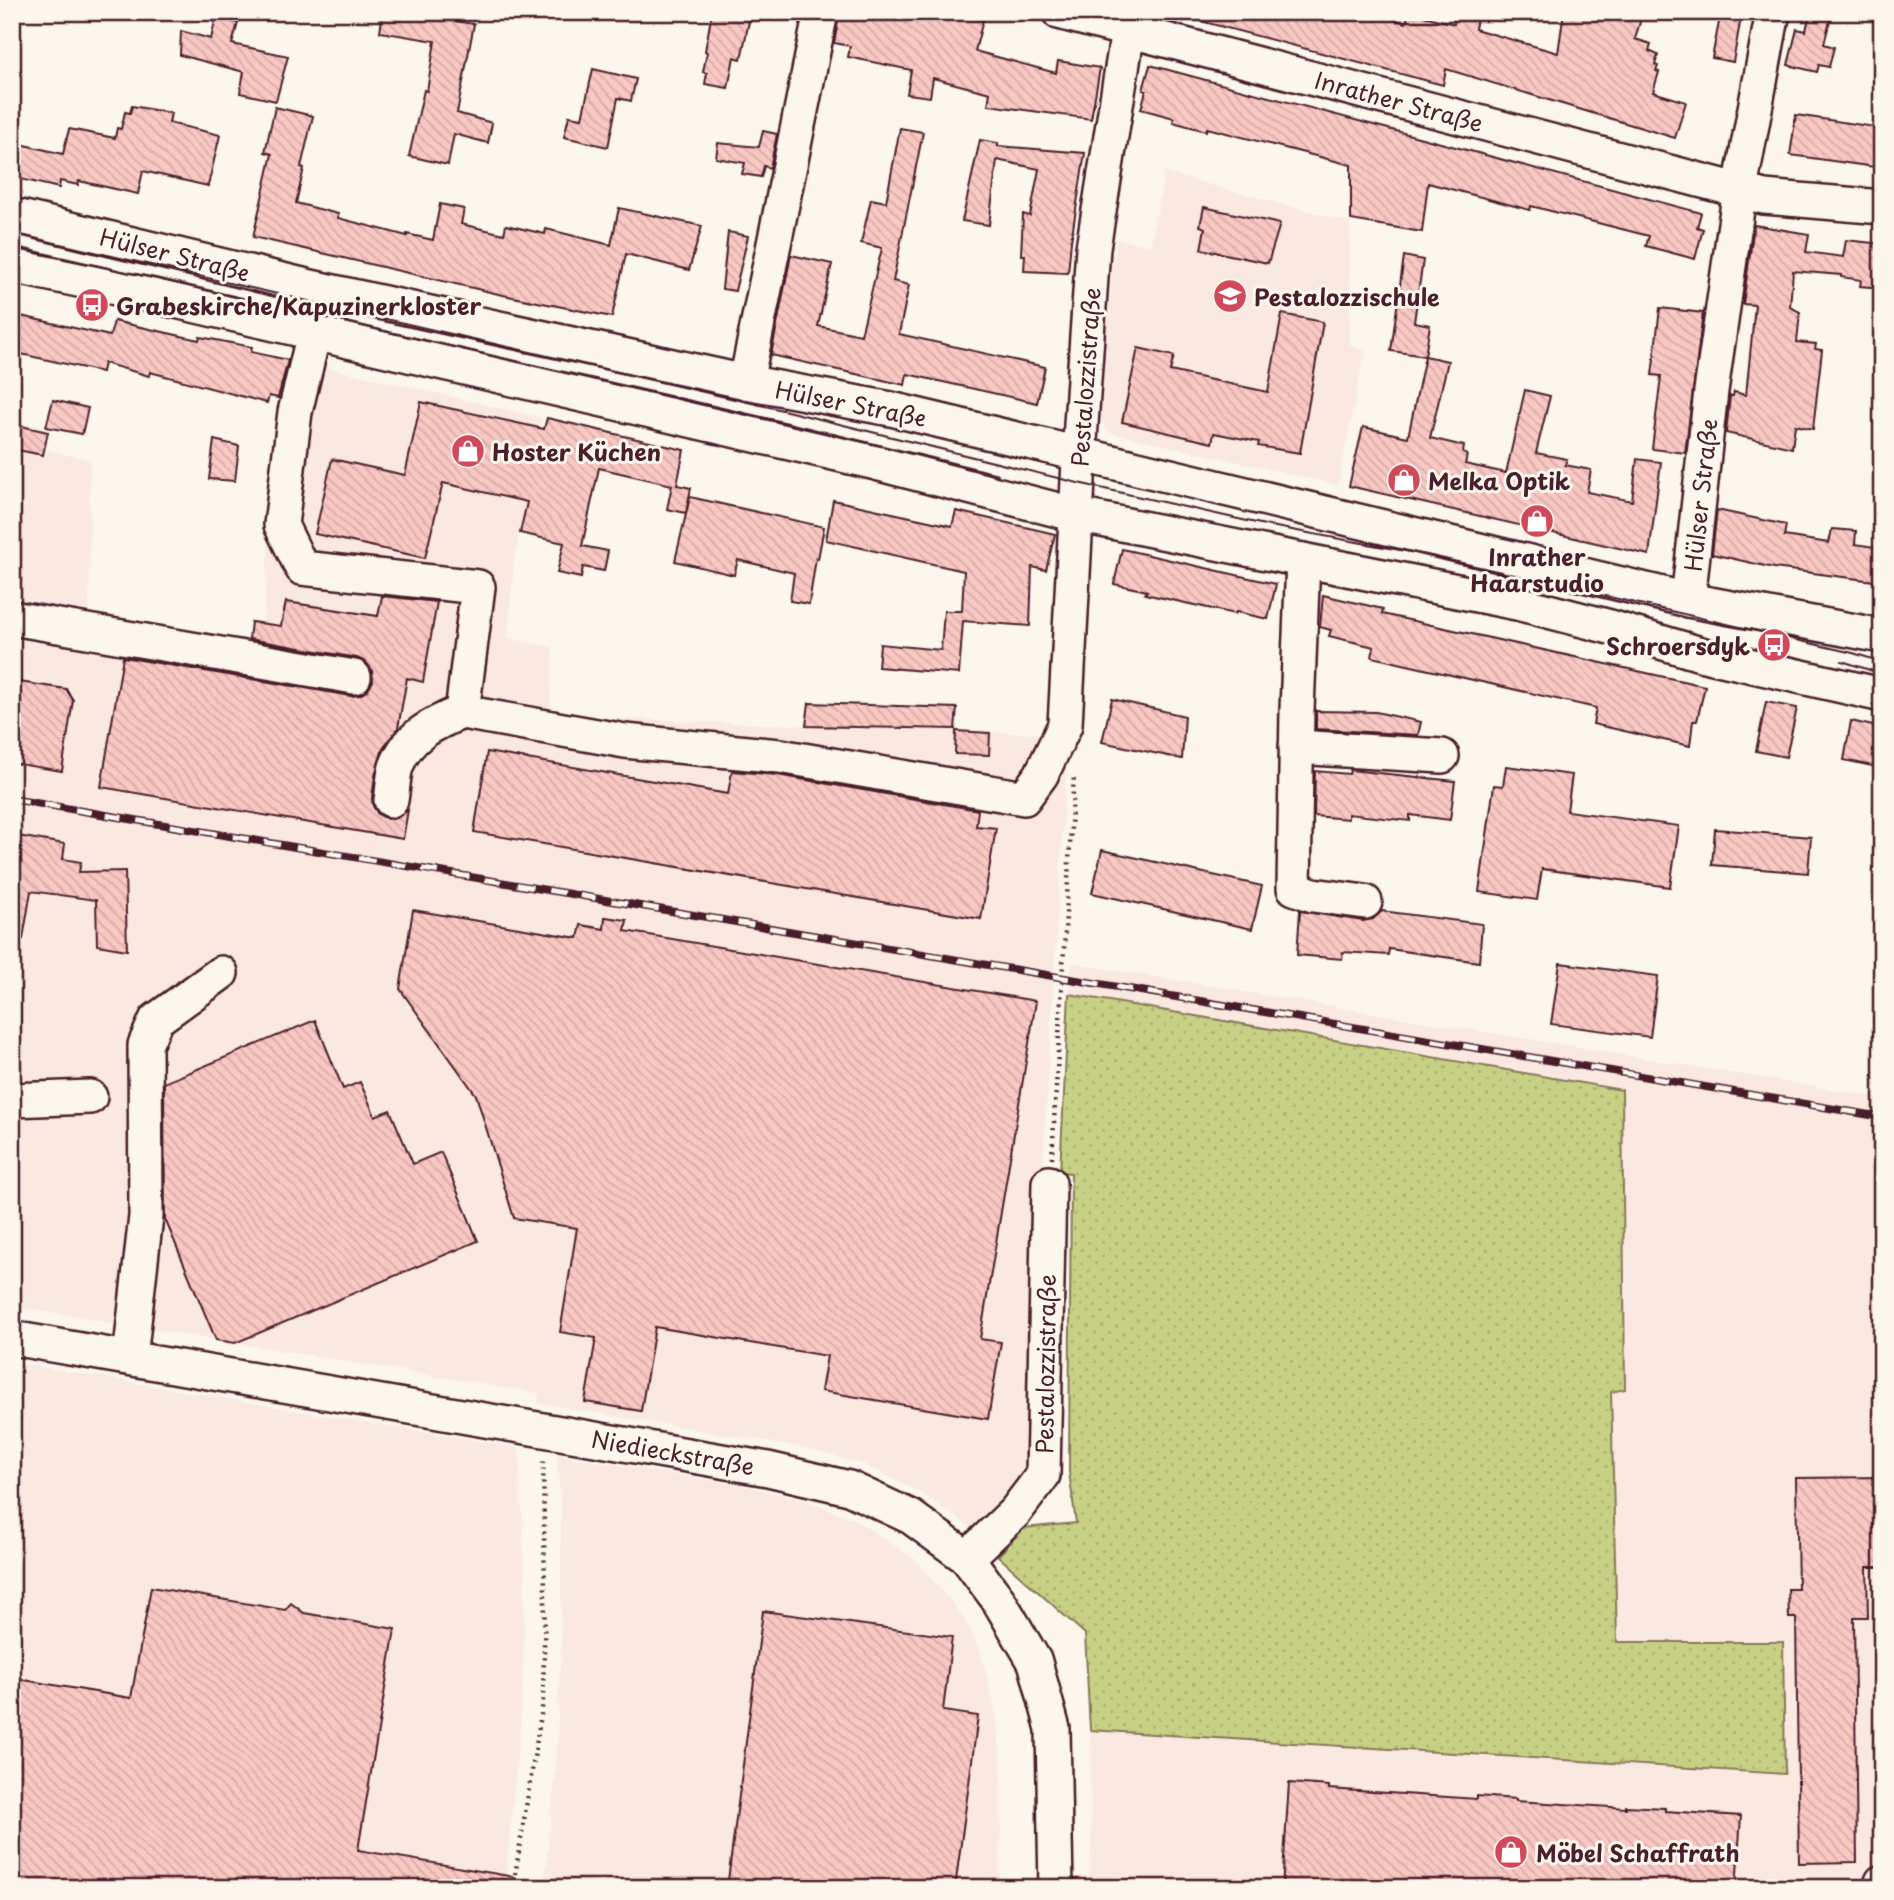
<svg xmlns="http://www.w3.org/2000/svg" width="1894" height="1900" viewBox="0 0 1894 1900" font-family="'Playpen Sans',sans-serif">
<defs>
<pattern id="green-dots" width="8" height="8" patternUnits="userSpaceOnUse" patternTransform="scale(1.75)"><rect width="8" height="8" fill="#c7d185"/><path d="M2 2h.1M6 6h.1" fill="none" stroke="#acb373" stroke-width="1.8" stroke-linecap="round"/></pattern>
<pattern id="building-back-hatch" width="6" height="6" patternUnits="userSpaceOnUse" patternTransform="scale(1.75)"><rect width="6" height="6" fill="#f9c8c3"/><path d="M-1 5l2 2M0 0l6 6M5-1l2 2" fill="none" stroke="#d7aba8"/></pattern>
</defs>
<rect width="100%" height="100%" fill="#fbf7ec"/>
<filter id="ink" filterUnits="userSpaceOnUse"><feTurbulence type="fractalNoise" baseFrequency=".0143" numOctaves="2"/><feDisplacementMap in="SourceGraphic" scale="14" xChannelSelector="R" yChannelSelector="G"/><feConvolveMatrix kernelMatrix="1 2 1 2 8 2 1 2 1" color-interpolation-filters="sRGB"/></filter>
<g filter="url(#ink)">
<g fill="#fae9e0">
<path d="M1165,173L1350,222V345L1365,351L1338,485L1109,432L1097,415L1116,239L1150,246Z"/>
<path d="M299,361L542,418L514,562L508,638L553,648L550,716L1068,735L1025,1475L996,1511L973,1529L921,1493L863,1464L804,1448L539,1403L538,1393L12,1306V421L49,429L45,450L90,460L89,624L261,655L273,470Z"/>
<path d="M1072,963L1882,1098V1888H1088L1091,1841L1090,1730L1785,1774L1783,1643L1617,1642L1611,1392L1625,1389L1622,1091L1069,994Z"/>
<path d="M12,1362L519,1448L525,1577L522,1703L505,1888H12Z"/>
<path d="M557,1455L739,1485L799,1498L854,1519L916,1560L962,1615L982,1656L996,1713L1002,1774L1000,1888H544L556,1769L561,1641V1513Z"/>
</g>
<path fill="url(#green-dots)" stroke="#887858" stroke-width="2" d="M1069,994L1622,1090L1625,1389L1611,1392L1617,1642H1783L1785,1774L1090,1730L1085,1634L998,1556L1023,1528L1076,1523L1069,1472L1071,1173L1060,1172Z"/>
<g fill="url(#building-back-hatch)" stroke="#4a1f2b" stroke-width="2">
<path d="M383,12H402L474,24L457,113L492,123L488,143L454,134L448,165L409,156L424,90L427,91L435,41L380,32Z"/>
<path d="M712,12H751L741,59L734,57L728,88L705,84L707,73L703,72L707,52L705,51Z"/>
<path d="M840,12H952L983,20L975,51L1056,73L1058,61L1100,68L1091,119L988,105L990,93L933,78L930,97L907,94L911,70L848,57L850,46L834,43Z"/>
<path d="M1194,12H1370L1406,23L1409,12L1454,24L1455,12H1478L1475,29L1558,53L1564,12H1643L1635,39L1651,44L1649,51L1658,55L1655,65L1658,66L1656,71L1659,72L1653,92L1686,102L1675,138L1446,69L1443,85L1193,19Z"/>
<path d="M1721,12H1742L1733,62L1712,58Z"/>
<path d="M1810,12H1832L1824,44L1834,47L1829,67L1819,65L1817,72L1788,65L1797,29L1806,31Z"/>
<path d="M216,17L238,23L232,44L288,56L276,101L240,93L244,72L180,55L181,31L211,39Z"/>
<path d="M1150,65L1701,213L1697,227L1703,229L1695,259L1646,246L1649,236L1531,206L1530,210L1428,183L1422,232L1351,220V165L1207,128L1206,131L1173,122L1174,118L1141,109L1146,91L1143,90Z"/>
<path d="M593,69L636,79L631,101L618,98L608,147L564,137L569,116L582,118Z"/>
<path d="M132,106L171,113L169,123L220,135L208,186L143,171L138,194L79,181L78,185L60,181L59,188L12,177V142L63,154L69,129L115,138L117,128L121,129L125,112L130,113Z"/>
<path d="M275,107L313,116L301,167L304,168L296,203L338,214V218L407,236V234L433,240L440,204L464,209L461,224L504,234L506,225L545,234L546,229L611,245L619,208L702,226L689,270L626,254L612,317L503,295L253,237L272,154L265,152Z"/>
<path d="M1796,115L1882,128V168L1790,155Z"/>
<path d="M900,128L923,132L893,281L909,285L899,334L1045,367L1037,403L907,374L905,385L771,355L791,255L832,264L818,326L861,335L882,248L861,243L871,199L886,202Z"/>
<path d="M763,131L777,134L770,168L764,166L761,177L742,174L745,163L716,158L718,143L759,147Z"/>
<path d="M980,140L998,143V146L1085,153L1071,241L1068,273L1024,271L1025,255H1021L1023,214L1030,216L1039,169L997,160L989,225L962,221Z"/>
<path d="M1204,207L1280,224L1268,263L1201,249L1205,228L1200,226Z"/>
<path d="M1754,225L1809,234L1806,252L1843,257L1846,240L1882,244V288L1860,286L1861,280L1841,277V275L1793,271L1790,307L1800,312L1797,342L1816,344L1815,349L1822,350L1813,429L1795,425L1792,448L1726,433L1730,396H1733L1734,392L1746,395L1755,305L1743,304Z"/>
<path d="M728,232L748,236L735,291L722,289Z"/>
<path d="M1404,256L1423,260L1414,322L1430,325L1425,356L1391,351Z"/>
<path d="M1660,308L1703,313L1685,453L1652,449L1661,376L1652,375Z"/>
<path d="M12,314L110,336L114,321L199,340L200,337L252,347L251,352L288,360L278,398L269,396L267,403L150,372L149,376L104,363L102,372L12,352Z"/>
<path d="M1282,314L1323,322L1300,453L1258,446L1259,442L1214,433L1212,443L1122,422L1138,348L1174,356L1170,371L1268,392Z"/>
<path d="M1425,356L1448,361L1430,438L1464,446L1463,453L1467,455L1465,464L1506,473L1525,390L1550,396L1536,453L1567,459L1565,465L1591,470L1587,492L1632,501L1637,459L1661,462L1649,555L1349,486L1363,427L1408,437Z"/>
<path d="M53,400L88,408L82,434L46,427Z"/>
<path d="M421,402L544,429L547,418L684,450L677,485L691,488L686,513L667,509L672,485L599,468L582,546L608,551L604,571L583,567L581,578L557,573L564,543L520,533L527,502L443,483L425,558L315,534L332,459L405,475Z"/>
<path d="M12,424L48,432L43,455L12,449Z"/>
<path d="M214,440L239,446L235,481L209,479Z"/>
<path d="M690,497L824,527L818,559L816,558L809,604L790,601L794,573L738,560L734,575L675,561Z"/>
<path d="M833,500L952,526L956,511L1055,534L1046,570L1032,567L1030,626L963,621L959,674L878,667L880,644L941,650L944,611H962L964,571L826,540Z"/>
<path d="M1717,510L1786,525L1784,536L1829,543L1832,529L1856,531L1855,544L1882,548V582L1774,568L1712,554Z"/>
<path d="M1122,549L1276,584L1268,619L1236,612L1235,614L1145,594L1147,591L1114,584Z"/>
<path d="M1323,595L1383,609L1382,614L1705,686L1697,721H1693L1690,746L1593,724L1596,708L1372,657L1374,647L1329,636L1331,630L1320,627Z"/>
<path d="M382,596L437,602L423,682L407,678L398,728L383,748L375,776L372,798L373,806L378,814L387,819L397,818L408,810L403,839L101,787L123,657L351,696L360,695L368,690L373,681L372,670L366,662L357,658L249,639L251,622L281,626L286,602L378,616Z"/>
<path d="M12,681L66,689L73,700L62,771L12,763Z"/>
<path d="M1112,699L1185,716L1182,759L1102,742Z"/>
<path d="M1766,702L1797,708L1786,757L1756,751Z"/>
<path d="M809,703L957,708L955,729L806,726Z"/>
<path d="M1316,711L1376,712L1421,722L1418,735L1316,729Z"/>
<path d="M1851,721L1882,728V768L1844,760Z"/>
<path d="M956,731L990,733L989,755L955,754Z"/>
<path d="M487,752L728,794L732,771L777,775L978,810L976,826L996,828L981,919L474,832Z"/>
<path d="M1506,766L1572,775L1567,811L1679,826L1670,887L1542,869L1537,900L1479,892L1494,785L1503,786Z"/>
<path d="M1350,770L1455,781L1450,820L1410,815V821L1348,814V819L1314,816L1315,771L1349,774Z"/>
<path d="M1715,829L1811,837L1808,873L1712,865Z"/>
<path d="M12,835L65,844L63,859L81,862L79,872L125,871L127,950L97,945L96,900L31,891L23,939L12,938Z"/>
<path d="M1102,850L1262,886L1252,929L1092,893Z"/>
<path d="M413,910L578,938L581,925L604,929L605,917L627,920L625,931L1036,1001L980,1339L1001,1342L988,1419L821,1391L827,1356L655,1327L641,1411L585,1402L596,1338L560,1332L577,1228L514,1218L476,1095L400,989Z"/>
<path d="M1300,911L1363,921L1373,919L1382,911L1482,924L1479,962L1389,949L1388,955L1343,952L1342,959L1297,955Z"/>
<path d="M1560,963L1658,976L1650,1037L1551,1024Z"/>
<path d="M315,1020L343,1089L360,1082L375,1116L390,1110L413,1164L441,1152L478,1241L235,1343L216,1340L165,1219L164,1083Z"/>
<path d="M1882,1477V1567H1867L1868,1617H1854L1857,1862L1799,1863L1796,1618H1789L1788,1589H1798L1796,1478Z"/>
<path d="M151,1587L285,1610L291,1603L304,1613L395,1629L358,1850L515,1877L514,1888H12V1678L131,1698Z"/>
<path d="M763,1611L952,1637L943,1711L978,1716L955,1888H727Z"/>
<path d="M1289,1783L1329,1786V1789L1477,1799V1796L1516,1799V1801L1626,1808V1806L1665,1808V1811L1741,1816L1736,1888H1282Z"/>
</g>
<g fill="none" stroke-linecap="round" stroke-linejoin="round">
<g stroke="#4a1f2b" stroke-width="38">
<g id="minor">
<path d="M1059,12L1764,197L1882,207"/>
<path d="M12,215L311,287L746,382L891,409L1688,600L1882,636"/>
<path d="M12,266L154,296L876,463L1077,515L1517,603L1610,627L1704,655L1882,695"/>
<path d="M314,333L295,412L281,525L302,568L478,587L462,712C434,723 407,736 396,767C393,777 393,789 391,800"/>
<path d="M746,382L821,12"/>
<path d="M1303,560L1297,710L1294,888L1313,895L1365,902"/>
<path d="M1688,600L1711,391L1740,189L1773,12"/>
<path d="M12,618L354,677"/>
<path d="M462,712L625,741L780,756L1024,798L1041,775L1065,725L1081,424L1093,248L1128,31"/>
<path d="M1296,747L1442,756"/>
<path d="M12,1100L90,1097"/>
<path d="M12,1338L768,1469L849,1488L911,1517L967,1558L999,1601L1035,1662L1053,1729L1056,1888"/>
<path d="M130,1358L146,1216L145,1045L156,1020L221,973"/>
<path d="M967,1558L1015,1512L1043,1475L1049,1183"/>
<path d="M1882,1888V1882"/>
</g>
</g>
<g stroke="#4a1f2b" stroke-width="4.5" stroke-dasharray="2 5" stroke-linecap="butt">
<path d="M1052,1158L1074,775"/>
<path d="M513,1888L543,1702L545,1597L543,1458"/>
</g>
<use href="#minor" stroke="#fbf7ec" stroke-width="33"/>
<g stroke="#4a1f2b" stroke-width="2">
<path d="M12,233L791,412L1078,483L1265,525L1427,555L1853,653L1882,662"/>
<path d="M12,246L788,423L998,474"/>
<path d="M1842,661L1882,674"/>
</g>
<g stroke="#4a1f2b" stroke-width="8">
<path id="rail" d="M12,799L1882,1117"/>
</g>
<use href="#rail" stroke="#fbf7ec" stroke-width="5" stroke-dasharray="16" stroke-linecap="butt"/>
</g>
</g>
<defs>
<g id="school-disc" transform="scale(1.75)"><circle r="9.5" fill="#d1495b" stroke="#fbf7ec"/><path d="M0-5L7-2L0 1L-7-2ZM-4 1L0 2.5L4 1V4Q0 6-4 4Z" fill="#fff"/></g>
<g id="bus-disc" transform="scale(1.75)"><circle r="9.5" fill="#d1495b" stroke="#fbf7ec"/><path d="M-5-6H5V4H4V6H2V4H-2V6H-4V4H-5ZM-3.5-4V0h7V-4ZM-3.5 1.2v1.5H-2V1.2ZM2 1.2v1.5H3.5V1.2Z" fill="#fff"/></g>
<g id="shop-disc" transform="scale(1.75)"><circle r="9.5" fill="#d1495b" stroke="#fbf7ec"/><path d="M-5-2.5h2.3a2.7 3.5 0 0 1 5.4 0H5L5.5 6h-11ZM-1.5-2.5h3a1.5 2.3 0 0 0-3 0Z" fill="#fff"/></g>
</defs>
<g fill-rule="evenodd">
<use href="#school-disc" x="1230" y="296"/>
<use href="#bus-disc" x="92" y="305"/>
<use href="#shop-disc" x="468" y="451"/>
<use href="#shop-disc" x="1404" y="480"/>
<use href="#shop-disc" x="1537" y="521"/>
<use href="#bus-disc" x="1774" y="645"/>
<use href="#shop-disc" x="1511" y="1852"/>
</g>
<g text-anchor="middle" dominant-baseline="central" stroke-width="6" stroke-linejoin="round" paint-order="stroke">
<g font-size="23" fill="#4a1f2b" stroke="#fbf7ec">
<text transform="translate(1399 101) rotate(15)">Inrather Straße</text>
<text transform="translate(175 254) rotate(14)">Hülser Straße</text>
<text transform="translate(1085 377) rotate(-86)">Pestalozzistraße</text>
<text transform="translate(851 403) rotate(11)">Hülser Straße</text>
<text transform="translate(1700 495) rotate(-84)">Hülser Straße</text>
<text transform="translate(1045 1364) rotate(-89)">Pestalozzistraße</text>
<text transform="translate(673 1452) rotate(10)">Niedieckstraße</text>
</g>
<g font-size="23" font-weight="bold" fill="#4a1f2b" stroke="#fbf7ec" text-anchor="start">
<text x="1254" y="296">Pestalozzischule</text>
<text x="116" y="305">Grabeskirche/Kapuzinerkloster</text>
<text x="492" y="451">Hoster Küchen</text>
<text x="1428" y="480">Melka Optik</text>
<text x="1537" y="556" text-anchor="middle">Inrather<tspan x="1537" dy="26">Haarstudio</tspan></text>
<text x="1750" y="645" text-anchor="end">Schroersdyk</text>
<text x="1536" y="1852">Möbel Schaffrath</text>
</g>
</g>
<rect width="1894" height="1900" fill="none" stroke="#fbf7ec" stroke-width="42"/>
<rect x="21" y="21" width="1852" height="1858" fill="none" stroke="#4a1f2b" stroke-width="2.5" filter="url(#ink)"/>
</svg>
